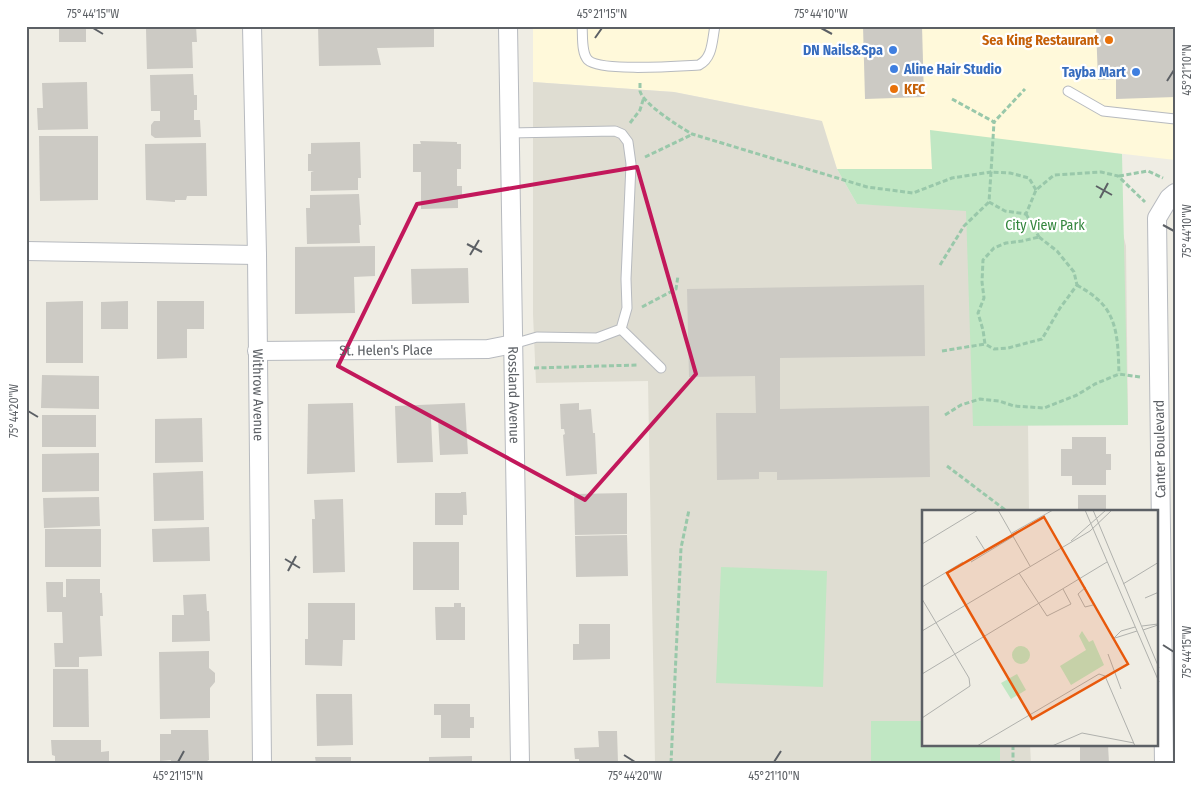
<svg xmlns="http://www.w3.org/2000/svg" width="1201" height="789" viewBox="0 0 1201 789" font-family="'Fira Sans Condensed',sans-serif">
<rect width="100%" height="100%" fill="#efede4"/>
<path fill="#fff9da" d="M533,26H1175V160L930,131L932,169H837L821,121L674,92L533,82Z"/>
<path fill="#dfddd2" d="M533,82L674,92L822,121L837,169L857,204L966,208L1122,230L1126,246L1128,423L1028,424L1029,511L924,512V745H1030L1031,763H655L648,381L536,383L533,314Z"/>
<g fill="#c0e7c3">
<path d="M930,130L1122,154L1128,425L973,426L966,211L857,204L837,169H932Z"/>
<path d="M721,567L827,571L823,687L716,683Z"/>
<path d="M871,721H923L924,745H1000V763H871Z"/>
</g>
<g fill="#cccac4">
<rect x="59" y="26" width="27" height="16"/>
<path d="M169,26H196L197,42H192L193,68L147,69L146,29L169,28Z"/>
<path d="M318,26H434V47L377,48L381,65L319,66Z"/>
<path d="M863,26H922L924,97L865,99Z"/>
<path d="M1096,26H1175V97L1116,99V79L1098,80Z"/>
<path d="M193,74L194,95H197V110H194V120H200L201,137L155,138L151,135V125L154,121H160V111H151L150,75Z"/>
<path d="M87,82L88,129L38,130L37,108H43L42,83Z"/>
<path d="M39,136H98V200L40,201Z"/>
<path d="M420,141L457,142V144H461V169H457V186H462V198H458V208L421,209V172H413V144H421Z"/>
<path d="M360,142L361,178H358V190L311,191V172L314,171H308V154H311V143Z"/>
<path d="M206,143L207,196H187L186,200H175V202L146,200L145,144Z"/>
<path d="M359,194L361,225H359L360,243L307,244L306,208H310V195Z"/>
<path d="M375,246V276L354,277L355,313L295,314V247Z"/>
<path d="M468,268L469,303L412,304L411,269Z"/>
<path d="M924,285L925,356L780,358V409L929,406L930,477L777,480V472H759V479L717,480L716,413H756L755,376L689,377L687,289Z"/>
<path d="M83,301V363H46V302Z"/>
<path d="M128,301V329H101V302Z"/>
<path d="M157,301H204V329H187V358L157,359Z"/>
<path d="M42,375L99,376V409L41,408Z"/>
<path d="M353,403L355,472L307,474L308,404Z"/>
<path d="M465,403L468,454L440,455L438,418L431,419L433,462L397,463L395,406Z"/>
<path d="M579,403V410L591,409L593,433H595L597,474L566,476L563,435L565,434L564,429H561L560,404Z"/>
<rect x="42" y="415" width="54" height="32"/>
<path d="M202,418L203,462L155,463V419Z"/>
<path d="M1072,437H1106V454H1111V470H1106V485H1072V476H1061V449H1072Z"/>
<path d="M99,453V491L42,492V454Z"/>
<path d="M203,471L204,520L154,521L153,473Z"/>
<path d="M461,492H466L467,515H463V525H435V493H461Z"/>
<path d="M627,493V534L575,535L574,494Z"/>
<rect x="1078" y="495" width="28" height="17"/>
<path d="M99,497L100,526L44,528L43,498Z"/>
<path d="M343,499L345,572L313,573L312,519H315L314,500Z"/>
<path d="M209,527L210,561L153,562L152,529Z"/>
<rect x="45" y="529" width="56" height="38"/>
<path d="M627,535L628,576L576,577L575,536Z"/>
<rect x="413" y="542" width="46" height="48"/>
<path d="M66,579H100V593H102L103,616H100L102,656L79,657V667H55L54,643H63L62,612H47L46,582H63V597H66Z"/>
<path d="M206,594L207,611H209L210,641L172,642V615H184L183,595Z"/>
<path d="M308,603H355V640H343L342,666L305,665V639H308Z"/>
<path d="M454,603H461V607H465V640H436L435,607H454Z"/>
<path d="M579,624H610V659L573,660V644H579Z"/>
<path d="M209,651V668L215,673V682L210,688V718L160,719L159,652Z"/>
<path d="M53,669H88L89,727H53Z"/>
<path d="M316,694H352L353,745L317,746Z"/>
<path d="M434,704H470V717H474V728H470V738H441V715H434Z"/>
<path d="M171,730H208L209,760L207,761V763H171V760L160,761V734H171Z"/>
<path d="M598,731H617L618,763H579V759H575L574,748L599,747Z"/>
<path d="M51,740H101V752L109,751V763H55V756L52,755Z"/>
<path d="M1080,745H1108L1109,763H1080Z"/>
<path d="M472,756V763H429V757Z"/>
<path d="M315,757H351V763H316Z"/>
</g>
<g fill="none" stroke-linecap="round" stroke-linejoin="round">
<g stroke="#b7babf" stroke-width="11">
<g id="service">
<path d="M582,26C583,35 581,53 588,60C601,72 679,66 699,65C713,58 712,40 715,26"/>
<path d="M1068,91L1103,111L1175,119"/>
<path d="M509,133L615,131L622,134L628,142L631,164L626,279L627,308L621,329L597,338L537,337L513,344"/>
<path d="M621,329L661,368"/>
</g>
</g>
<g stroke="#b7babf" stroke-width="20">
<g id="minor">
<path id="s1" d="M252,26L257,255L262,763"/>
<path id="s2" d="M508,26L520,763"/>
<path d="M26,251L257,255"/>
<path id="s3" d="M257,351L488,349L513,344"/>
<path d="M1164,763L1157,218L1169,198L1175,193"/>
</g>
</g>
<g stroke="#99c8aa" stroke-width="3" stroke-dasharray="5 2.5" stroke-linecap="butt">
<path d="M640,83C640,86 640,88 640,91C643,104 680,127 692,134L867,187L913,193L952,178L991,172L994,122"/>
<path d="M952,99L994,122L1025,89"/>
<path d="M630,123L640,110L644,97"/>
<path d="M645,157L691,135"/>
<path d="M1119,176L1148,171L1163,178"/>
<path d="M1036,190L1029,178L1010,173L991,172L989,202L1005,211L1026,214L1036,190L1054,175L1101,172L1118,176L1145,202"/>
<path d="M1026,214L1039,237"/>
<path d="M1039,237L1057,251L1074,272L1077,285L1060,308L1042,339L1008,348L994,349L985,344L983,330L978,313L984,298L982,282L983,260L994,248L1006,243L1022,241Z"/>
<path d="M940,265L964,226L989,202"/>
<path d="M1077,285C1083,289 1091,293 1096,298C1119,316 1118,347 1119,374"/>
<path d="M642,307L676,289L678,276"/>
<path d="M942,351L985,344"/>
<path d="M534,368L637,365"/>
<path d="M945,415L961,405L980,399L999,401L1014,406L1044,408L1077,395L1095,384L1119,374L1140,377"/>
<path d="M947,466L1008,512"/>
<path d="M1013,745V763"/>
<path d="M671,763L681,548L689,510"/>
</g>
<use href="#service" stroke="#fff" stroke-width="9"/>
<use href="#minor" stroke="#fff" stroke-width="18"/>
</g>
<path fill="none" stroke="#c2185b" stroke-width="4" stroke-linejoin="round" d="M637,167L696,374L585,500L338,366L417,204Z"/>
<path fill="none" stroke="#5c6065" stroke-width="2" d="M93,28L103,34M821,28L832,34M595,38L602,28M1167,81L1174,70M1096,186L1112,195M1100,198L1108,183M1163,225L1174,231M467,244L482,252M470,255L479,240M28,411L38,417M285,559L300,568M288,571L296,556M1163,645L1174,652M624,755L635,762M178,762L184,751M774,762L781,751"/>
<g fill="#e8710a" stroke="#fff" stroke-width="2">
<circle cx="1109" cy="40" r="5"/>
<circle cx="894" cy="89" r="5"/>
</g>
<g fill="#3f7fe0" stroke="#fff" stroke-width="2">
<circle cx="893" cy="50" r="5"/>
<circle cx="894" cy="69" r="5"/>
<circle cx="1136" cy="72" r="5"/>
</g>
<g text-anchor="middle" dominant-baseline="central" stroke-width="4.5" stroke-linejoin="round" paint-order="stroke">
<g font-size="14" font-weight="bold" fill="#c56008" stroke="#fff" text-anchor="end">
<text x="1099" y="40">Sea King Restaurant</text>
<text x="904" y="89" text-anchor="start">KFC</text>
</g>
<g font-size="14" font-weight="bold" fill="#366cbe" stroke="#fff" text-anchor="end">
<text x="883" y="50">DN Nails&amp;Spa</text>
<text x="904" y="69" text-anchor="start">Aline Hair Studio</text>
<text x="1126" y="72">Tayba Mart</text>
</g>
<g font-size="14" fill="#33863d" stroke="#fff">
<text x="1045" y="225">City View Park</text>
</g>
<g font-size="14" fill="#5c6065" stroke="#fff">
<text stroke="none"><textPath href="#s3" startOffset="129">St. Helen's Place</textPath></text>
<text stroke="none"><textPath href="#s1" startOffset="369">Withrow Avenue</textPath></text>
<text stroke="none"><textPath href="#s2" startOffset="369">Rossland Avenue</textPath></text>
<text transform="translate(1160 449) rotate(-91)">Canter Boulevard</text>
</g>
</g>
<g transform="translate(922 510)">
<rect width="236" height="236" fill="#efede4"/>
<path d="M160,121L167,132L171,130L182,155L149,175L138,156L164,140L157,126ZM90 145a9 9 0 1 1 18 0a9 9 0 1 1-18 0ZM95,164L104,180L89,189L79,173Z" fill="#c0e7c3"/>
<path fill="none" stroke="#b0b1ad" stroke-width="1" d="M76,0L108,56M163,0L237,172M171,0L237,158M90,23L131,0M54,26L64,42M149,31L184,0M0,34L56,0M49,52L92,26M97,63L125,106L149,94L141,79M201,74L237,52M0,77L41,52M164,77L156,84L163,97L171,95M223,88L237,82M0,89L47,168L48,176L0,208M220,116L236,114M221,120L236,115M0,121L168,21L190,0M192,128L199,121L213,117M193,128L215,121M186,144L199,179M0,164L185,52M55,236L177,164L183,166L213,236M130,236L160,223L212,233"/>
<path fill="#e8590c" fill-opacity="0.15" stroke="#e8590c" stroke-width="2.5" d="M122,7L206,154L110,209L25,63Z"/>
<rect width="236" height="236" fill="none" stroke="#5c6065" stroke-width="2.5"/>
</g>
<rect width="1201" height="789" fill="none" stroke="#ffffff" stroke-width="55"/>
<rect x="28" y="28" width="1146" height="734" fill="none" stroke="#5c6065" stroke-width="2"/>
<g font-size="12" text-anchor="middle" fill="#5c6065">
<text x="93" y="18">75°44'15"W</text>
<text x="602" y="18">45°21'15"N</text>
<text x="821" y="18">75°44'10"W</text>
<text transform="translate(1187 70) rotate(-90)" y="4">45°21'10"N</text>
<text transform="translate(1187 231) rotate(-90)" y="4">75°44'10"W</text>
<text transform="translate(14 411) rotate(-90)" y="4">75°44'20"W</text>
<text transform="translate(1187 652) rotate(-90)" y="4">75°44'15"W</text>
<text x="178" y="780">45°21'15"N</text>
<text x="635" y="780">75°44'20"W</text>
<text x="774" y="780">45°21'10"N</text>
</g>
</svg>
